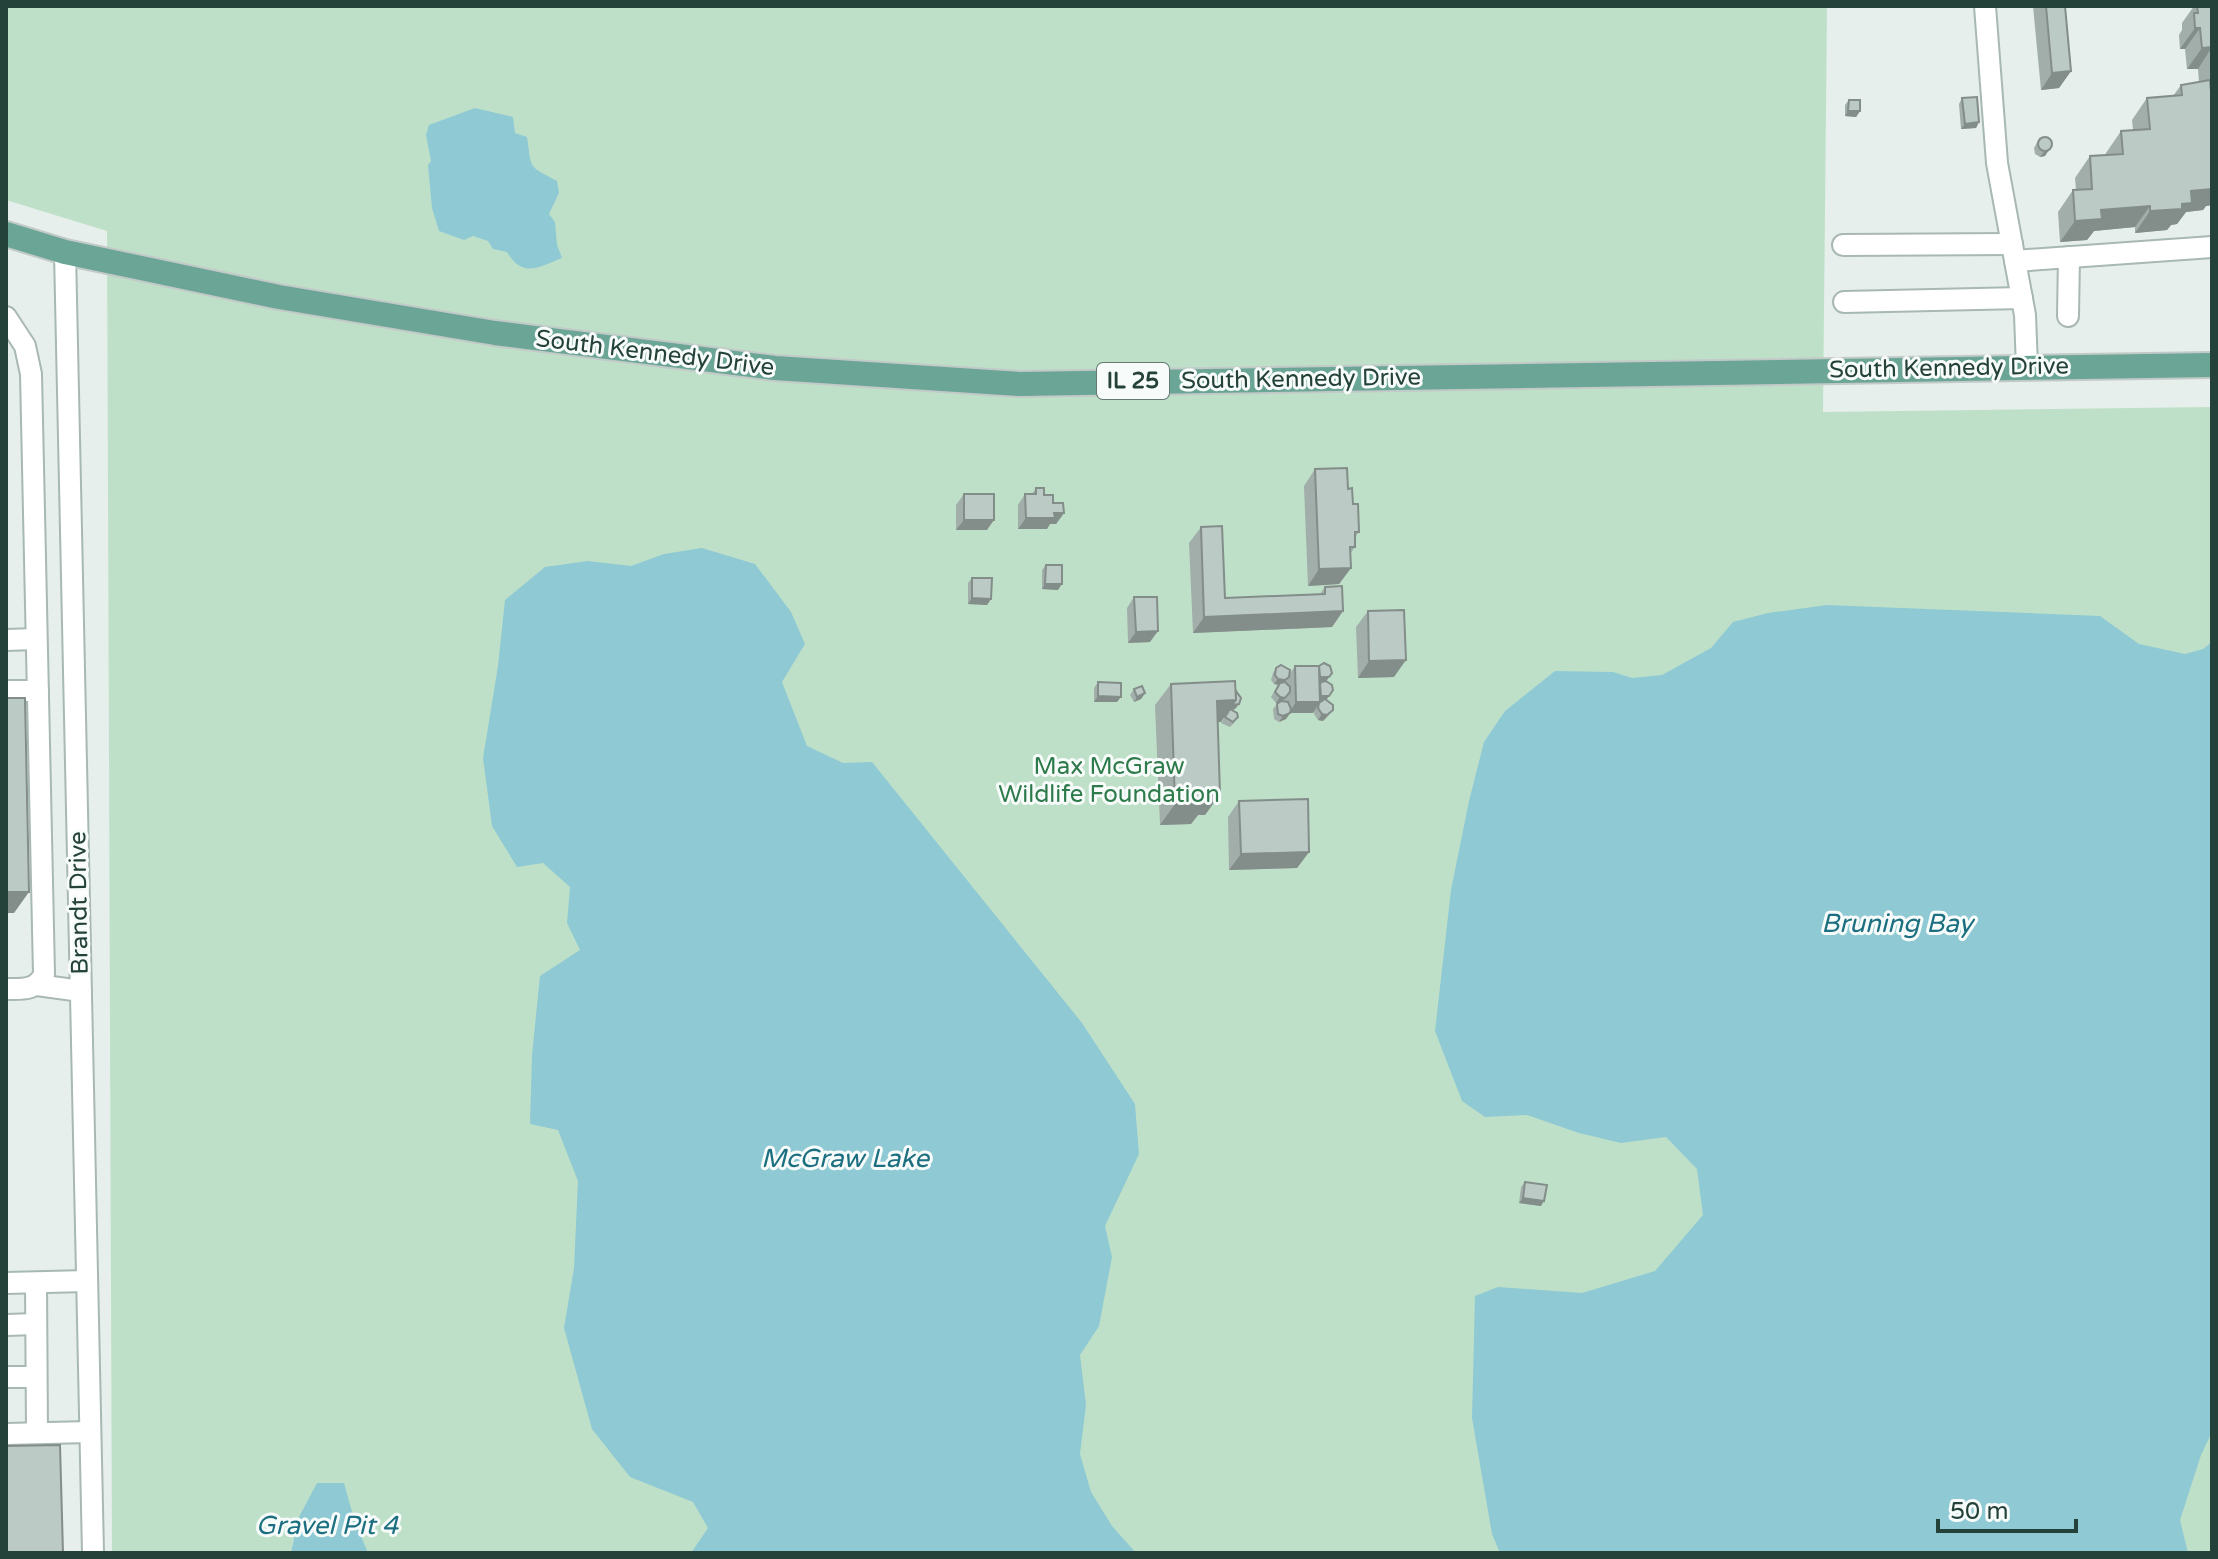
<svg xmlns="http://www.w3.org/2000/svg" width="2218" height="1559" viewBox="0 0 2218 1559" font-family="'Varela Round',sans-serif">
<rect width="100%" height="100%" fill="#e6efeb"/>
<path fill="#bfe0c8" d="M6,6H1827L1823,412L2212,407V1553H112L107,231L6,200Z"/>
<g fill="#8ec9d4">
<path d="M475,108L513,117L515,133L527,137C532,170 527,165 557,181L559,193L549,214L555,222L557,245L562,258C539,267 523,279 507,252L493,249L488,241L473,236L464,240L439,231L432,208L428,165L431,161L426,135L429,125Z"/>
<path d="M702,548L755,564L791,612L805,644L782,682L807,746L843,763L872,762L1082,1023L1135,1104L1139,1154L1105,1226L1112,1257L1099,1326L1080,1355L1086,1405L1080,1454L1091,1492L1112,1526L1136,1553H691L708,1528L693,1502L630,1477L592,1429L564,1328L574,1268L578,1181L558,1130L530,1124L532,1055L540,976L580,950L567,923L570,887L543,863L517,867L492,826L483,758L498,666L505,600L545,567L588,561L631,566L664,554Z"/>
<path d="M1827,605L2100,616L2139,644L2185,654L2203,649L2212,642V1432L2201,1455L2180,1520L2188,1553H1500L1492,1534L1472,1418L1475,1296L1498,1287L1582,1293L1655,1271L1703,1215L1697,1169L1666,1137L1621,1143L1579,1133L1527,1115L1485,1117L1462,1101L1435,1031L1451,890L1469,801L1484,742L1505,711L1555,671L1613,672L1632,678L1662,675L1711,648L1733,622L1768,613Z"/>
<path d="M317,1483H344L354,1519L368,1553H291L299,1517Z"/>
</g>
<g fill="none" stroke-linecap="round" stroke-linejoin="round">
<g stroke="#a8b8b2" stroke-width="24">
<g id="minor">
<path d="M1985,6L1997,163L2025,315L2027,367"/>
<path d="M1843,245L2012,244"/>
<path d="M65,252L93,1553"/>
<path d="M2015,261L2212,247"/>
<path d="M1844,302L2022,298"/>
<path d="M2068,316L2069,257"/>
<path d="M6,317L25,346L31,374L44,974C37,991 21,989 6,989"/>
<path d="M6,640L36,639"/>
<path d="M6,691H38"/>
<path d="M37,985L81,991"/>
<path d="M6,1283L87,1281"/>
<path d="M36,1283L37,1433"/>
<path d="M6,1325L36,1324"/>
<path d="M6,1377H36"/>
<path d="M6,1434L90,1432"/>
</g>
</g>
<g stroke="#c2cac8" stroke-width="28">
<path id="major" d="M6,234L65,252L279,297L495,333L775,368L1020,384L2212,365"/>
</g>
<use href="#minor" stroke="#fff" stroke-width="20"/>
<use href="#major" stroke="#6aa596" stroke-width="24"/>
</g>
<g fill="#a1aea9">
<path d="M2033,6H2065L2071,71L2059,88L2041,90Z"/>
<path d="M2194,6H2212V205L2206,206L2203,210L2186,212L2177,224L2171,225L2167,230L2135,233V227L2094,231L2087,240L2060,242L2058,212L2073,190H2076L2075,178L2090,156L2106,155V153L2121,131L2133,130L2132,120L2147,98L2173,96L2181,85L2199,82L2198,69H2187L2185,49H2180L2179,35L2182,30V23Z"/>
<path d="M1962,98L1979,122L1976,128L1961,129L1959,104Z"/>
<path d="M1849,100L1860,111L1856,117L1845,116V105Z"/>
<path d="M2040,137L2045,156L2040,157L2035,154L2034,148Z"/>
<path d="M1315,469L1348,489L1359,532L1355,537V547L1350,554L1351,568L1339,584L1308,586L1304,486Z"/>
<path d="M1036,488L1064,513L1056,524H1050L1047,529H1018V505L1025,494H1032Z"/>
<path d="M964,494L987,530H956V505Z"/>
<path d="M1201,527L1225,598L1320,594L1325,587L1343,611L1332,627L1193,633L1189,543Z"/>
<path d="M1046,565L1058,590L1042,589V570Z"/>
<path d="M972,578L991,599L987,605L968,604V583Z"/>
<path d="M1134,597L1150,642L1128,643L1127,608Z"/>
<path d="M1368,611L1394,677L1358,678L1356,627Z"/>
<path d="M1295,666L1332,673L1326,681L1333,690L1326,700L1329,715L1323,721L1318,720L1314,714V710L1313,713H1290L1286,719L1279,722L1274,719L1273,709L1278,703H1276L1271,697L1278,685L1274,684L1271,680L1273,673L1276,668L1289,675Z"/>
<path d="M1098,682L1117,702H1094V688Z"/>
<path d="M1171,684L1236,691L1239,704L1235,709L1231,710L1234,723L1230,727L1221,723L1229,711L1221,722H1217L1220,794L1205,815H1198L1191,824L1160,825L1155,705Z"/>
<path d="M1134,689L1145,693L1141,699L1134,702L1130,695Z"/>
<path d="M1239,801L1309,852L1297,868L1229,870L1228,817Z"/>
<path d="M1525,1182L1541,1206L1519,1203L1521,1187Z"/>
</g>
<g fill="#838d89">
<path d="M2195,28H2200L2185,49H2180Z"/>
<path d="M2212,47L2198,69H2187L2202,48Z"/>
<path d="M2071,71L2059,88L2041,90L2052,73Z"/>
<path d="M1848,111H1860L1856,117L1845,116Z"/>
<path d="M1979,122L1976,128L1961,129L1965,124Z"/>
<path d="M2049,150L2045,156L2040,157L2044,152Z"/>
<path d="M2212,189V205L2206,206L2203,210L2186,212L2177,224L2171,225L2167,230L2135,233L2150,211L2191,191Z"/>
<path d="M2150,206L2135,227L2094,231L2087,240L2060,242L2075,221L2101,210Z"/>
<path d="M1054,513H1064L1056,524H1050L1047,529H1018L1026,518Z"/>
<path d="M964,520H994L987,530H956Z"/>
<path d="M1351,568L1339,584L1308,586L1319,569Z"/>
<path d="M1045,584H1062L1058,590L1042,589Z"/>
<path d="M972,598L991,599L987,605L968,604Z"/>
<path d="M1343,611L1332,627L1193,633L1204,617Z"/>
<path d="M1158,631L1150,642L1128,643L1136,632Z"/>
<path d="M1406,660L1394,677L1358,678L1369,661Z"/>
<path d="M1289,677L1281,685L1274,684L1278,679Z"/>
<path d="M1320,677H1329L1325,683H1316Z"/>
<path d="M1290,692L1281,703H1276L1280,697Z"/>
<path d="M1145,693L1141,699L1134,702L1137,697Z"/>
<path d="M1098,696L1121,697L1117,702H1094Z"/>
<path d="M1321,696H1329L1325,702L1317,701Z"/>
<path d="M1236,700L1239,704L1235,709L1228,711L1221,722H1201L1217,701Z"/>
<path d="M1296,702H1320L1313,713H1289Z"/>
<path d="M1333,710L1323,721L1318,720L1322,714Z"/>
<path d="M1290,713L1286,719L1279,722L1283,716Z"/>
<path d="M1206,794H1220L1205,815H1198L1191,824L1160,825L1175,804Z"/>
<path d="M1309,852L1297,868L1229,870L1241,854Z"/>
<path d="M6,892H29L14,913H6Z"/>
<path d="M1523,1198L1544,1201L1541,1206L1519,1203Z"/>
</g>
<g fill="#bbcac4" stroke="#838d89" stroke-width="2">
<path d="M2046,6H2065L2071,71L2052,73Z"/>
<path d="M2197,6H2212V47L2202,48L2200,28H2195L2194,13H2198Z"/>
<path d="M2210,80L2212,104V189L2191,191L2192,203L2182,204V209L2150,211V206L2101,210L2102,219L2075,221L2073,190L2092,189L2090,156L2123,154L2121,131L2150,129L2147,98L2182,95L2181,85Z"/>
<path d="M1977,97L1979,122L1965,124L1962,98Z"/>
<path d="M1849,100H1860V111H1848Z"/>
<circle cx="2045" cy="144" r="7"/>
<path d="M1347,468L1348,489L1352,488L1353,504H1358L1359,532H1355V547H1350L1351,568L1319,569L1315,469Z"/>
<path d="M1036,488H1044V495H1053V503H1063L1064,513H1054L1055,518H1026L1025,494H1036Z"/>
<rect x="964" y="494" width="30" height="26"/>
<path d="M1222,526L1225,598L1325,594V587L1342,586L1343,611L1204,617L1201,527Z"/>
<path d="M1046,565H1062V584H1045Z"/>
<path d="M972,578H992L991,599L972,598Z"/>
<path d="M1134,597H1157L1158,631L1136,632Z"/>
<path d="M1404,610L1406,660L1369,661L1368,611Z"/>
<path d="M1324,663L1330,666L1332,673L1329,677H1320L1319,666Z"/>
<path d="M1281,665L1290,670L1289,677L1285,680L1278,679L1275,675L1276,668Z"/>
<path d="M1295,666H1319L1320,702H1296Z"/>
<path d="M1235,681L1236,700L1217,701L1220,794H1206L1207,803L1175,804L1171,684Z"/>
<path d="M1326,681L1332,685L1333,690L1329,696H1321L1320,685L1321,682Z"/>
<path d="M1098,682L1121,683V697L1098,696Z"/>
<path d="M1285,682L1290,687V692L1285,698L1280,697L1275,692L1280,683Z"/>
<path d="M1142,686L1145,693L1137,697L1134,689Z"/>
<path d="M1236,691L1241,698L1239,704L1232,705L1236,700Z"/>
<path d="M6,698H25L29,892H6Z"/>
<path d="M1325,699L1333,705V710L1327,715L1322,714L1318,708L1319,703Z"/>
<path d="M1281,701L1288,702L1291,709L1290,713L1283,716L1278,714L1277,704Z"/>
<path d="M1230,709L1237,713L1238,717L1233,722L1225,717Z"/>
<path d="M1308,799L1309,852L1241,854L1239,801Z"/>
<path d="M1525,1182L1547,1185L1544,1201L1523,1198Z"/>
<path d="M60,1445L63,1553H6V1446Z"/>
</g>
<g text-anchor="middle" dominant-baseline="central" stroke-width="6" stroke-linejoin="round" paint-order="stroke">
<rect fill="#f7fbf9" stroke="#637a73" stroke-width="2" x="1097" y="363" width="72" height="36" rx="6"/>
<g font-size="22" font-weight="bold" fill="#24423a">
<text x="1133" y="381">IL 25</text>
</g>
<g font-size="24" fill="#24423a" stroke="#f7fbf9">
<text transform="translate(655 353) rotate(7)">South Kennedy Drive</text>
<text transform="translate(1949 368) rotate(-1)">South Kennedy Drive</text>
<text transform="translate(1301 379) rotate(-1)">South Kennedy Drive</text>
<text transform="translate(79 903) rotate(-91)">Brandt Drive</text>
</g>
<g font-size="24" fill="#2d7a4b" stroke="#f7fbf9">
<text x="1109" y="766">Max McGraw<tspan x="1109" dy="28">Wildlife Foundation</tspan></text>
</g>
<g font-size="26" font-style="italic" fill="#1c6f80" stroke="#f7fbf9">
<text x="1897" y="923">Bruning Bay</text>
<text x="845" y="1158">McGraw Lake</text>
<text x="327" y="1525">Gravel Pit 4</text>
</g>
</g>
<rect width="2218" height="1559" fill="none" stroke="#24423a" stroke-width="16"/>
<path d="M1938 1519v12h138v-12" fill="none" stroke="#24423a" stroke-width="4"/>
<text x="1950" y="1519" font-size="24" fill="#24423a" stroke="#f7fbf9" stroke-width="6" paint-order="stroke">50 m</text>
</svg>
